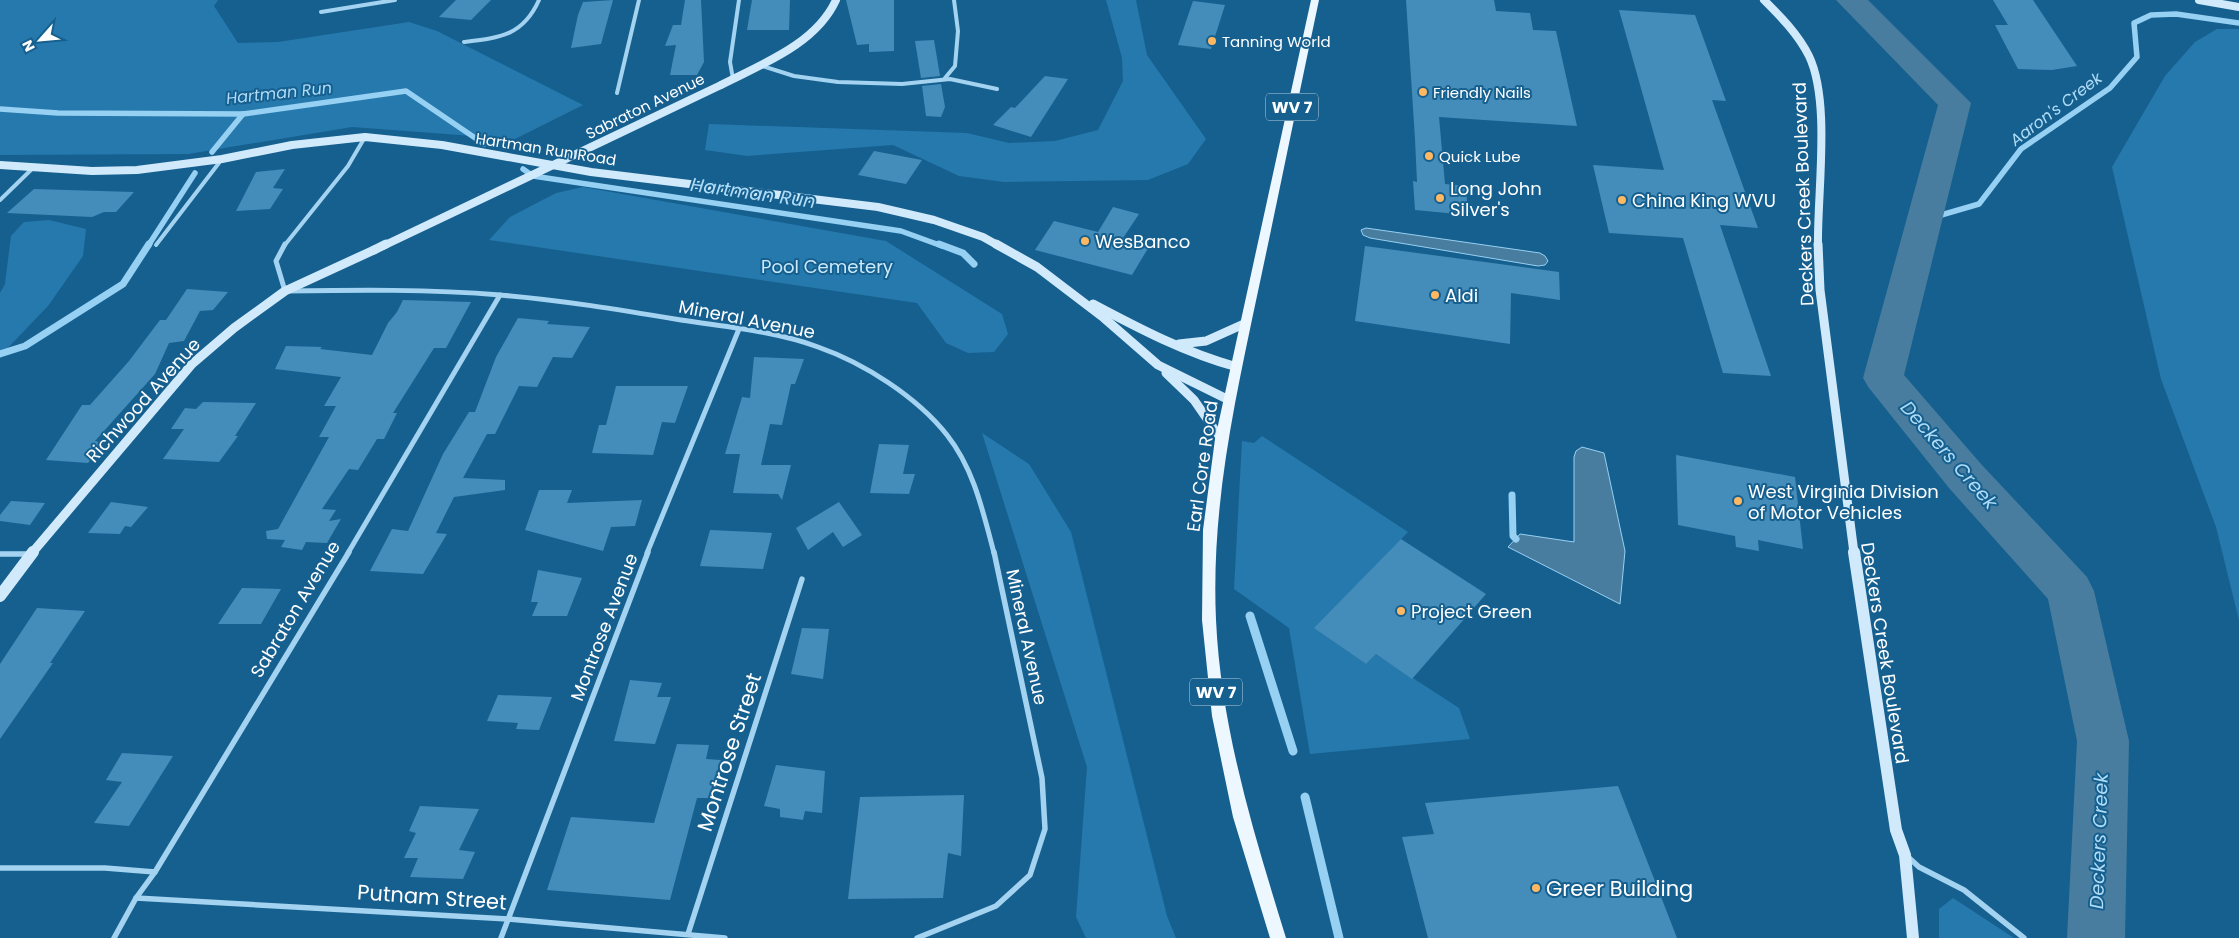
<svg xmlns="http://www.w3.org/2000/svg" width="2239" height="938" viewBox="0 0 2239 938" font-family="Poppins,sans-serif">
<rect width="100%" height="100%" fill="#166090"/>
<g fill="#2679ad">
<path d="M0,0H218L214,6L238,43L278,42L409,22L437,31L583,105L515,139L352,127L188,154L0,155Z"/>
<path d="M1106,0H1136L1147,55L1206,139L1188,164L1148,180L1004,182L959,176L893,145L747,156L705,150L709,124L967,133L1009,143L1055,141L1098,130L1123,81L1122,58Z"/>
<path d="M2217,29H2239V620L2216,527L2161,379L2112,167L2165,76L2195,42Z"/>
<path d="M583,187L886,241L1002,314L1008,334L994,352L968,353L946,343L917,303L489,240L510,217L556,193Z"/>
<path d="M49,220L86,229L83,256L48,306L0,356V293L5,284L11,236L24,222Z"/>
<path d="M982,433L1029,464L1071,532L1167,916L1176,938H1086L1076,917L1087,767Z"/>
<path d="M1262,436L1408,532L1315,628L1366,664L1376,654L1459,708L1470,739L1310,754L1289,628L1234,589L1242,441L1254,443Z"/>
<path d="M1953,898L2014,938H1939V909Z"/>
</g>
<g fill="#487d9f" stroke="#96d0f3">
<path d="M1366,228L1540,253L1545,256L1548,261L1545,265L1538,266L1370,238L1363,235L1361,230Z"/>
<path d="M1582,447L1604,453L1625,551L1620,604L1508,547L1520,534L1574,542V457L1576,451Z"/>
</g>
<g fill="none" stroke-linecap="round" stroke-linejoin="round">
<g stroke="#96d0f3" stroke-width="5.5">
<path d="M0,109L58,113L243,114L406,91L484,144"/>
<path d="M212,152L243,114"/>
<path d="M523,169L533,176L901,231L942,246"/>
<path d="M1924,220L1979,204L2021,149L2110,88L2137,57L2134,23L2151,15L2176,14L2239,23"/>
<path d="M148,246L195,173"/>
</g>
<g stroke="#96d0f3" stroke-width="7">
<path d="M939,244L963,253L974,264"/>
<path d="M0,354L25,346L123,284L149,244"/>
<path d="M1512,495L1513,536L1516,539"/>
</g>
<g stroke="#96d0f3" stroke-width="9">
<path d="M1250,616L1293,751"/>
<path d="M1305,797L1339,938"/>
</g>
<path fill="#487d9f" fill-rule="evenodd" d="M1836,0H1868L1971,103L1904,375L1981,464L2087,577L2094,591L2129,741L2125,938H2067L2077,741L2048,599L1949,488L1869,388L1863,378L1938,105Z"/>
</g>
<g fill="#448cba">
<path d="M456,0H491L471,20L439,17Z"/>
<path d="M613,0L601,44L571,48L578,15L583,2Z"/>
<path d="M685,0H701L704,62L697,75H670L676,45L665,46L673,25H681Z"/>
<path d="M752,0H790L789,30H747Z"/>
<path d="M846,0H894V51L869,52V44L857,45Z"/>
<path d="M1406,0H1494L1496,11L1530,13L1533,30L1556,31L1577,126L1439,117L1445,184L1466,186L1468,215L1415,210L1413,181L1417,182L1415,139Z"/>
<path d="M1993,0H2033L2077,66L2052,70L2018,69L1995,25H2008Z"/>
<path d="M1193,1L1225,5L1211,49L1178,45Z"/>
<path d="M1619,10L1695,15L1726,101L1712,100L1758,228L1720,225L1771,376L1723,373L1683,238L1609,233L1593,165L1664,170Z"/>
<path d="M934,40L940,76L921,78L915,41Z"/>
<path d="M1045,76L1068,79L1031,137L993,125L1011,107L1015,108Z"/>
<path d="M941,84L945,107L941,117L926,116L922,86Z"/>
<path d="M874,151L922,160L906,184L858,175Z"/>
<path d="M285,169L273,188L283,189L270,209L236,211L256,172Z"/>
<path d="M34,189L134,192L116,212H104L92,217L7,213Z"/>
<path d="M1113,207L1139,214L1123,238L1150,245L1132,275L1035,250L1054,221L1098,232Z"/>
<path d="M1365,246L1559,272L1560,300L1511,293L1510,344L1355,321Z"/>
<path d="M187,289L228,292L213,310L200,311L184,341L169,343L155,374L95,441L104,443L88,463L46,460L82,405H90L129,361L160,320H166Z"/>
<path d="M403,300L471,302L446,348H434L393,413H397L384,439H377L358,470L349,469L322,509L336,510L329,521L341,519L327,543L306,542L302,550L281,547L285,540L267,539L266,531L278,529L329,437H319L336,406H324L341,377L275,369L286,346L322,347L320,349L372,355L388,323L397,312Z"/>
<path d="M518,318L549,321L547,324L590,327L572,358L553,357L537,387L519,386L495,434H487L463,478L505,480V490L454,497L436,533L447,534L423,574L370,571L392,529L408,531L443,454L469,412H475L496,357Z"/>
<path d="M754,357L804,359L795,384H791L782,425L770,424L761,465H791L782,500L778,494L733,493L740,454H725L742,397L750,398Z"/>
<path d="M616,386H688L675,423L662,422L653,455L592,453L599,425H606Z"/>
<path d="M203,402L256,403L235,436H238L219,462L163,459L184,429H171L185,408L196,409Z"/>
<path d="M879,444L909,445L903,474H915L909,494L870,493Z"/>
<path d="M1676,455L1795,477L1803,549L1758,540L1759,551L1736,547L1735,536L1678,525Z"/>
<path d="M539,490H572L567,503L642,500L635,526L611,527L603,551L525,530Z"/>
<path d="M11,501L45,503L30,525L0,521V515Z"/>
<path d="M111,502L148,507L131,527L125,526L120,534L88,533Z"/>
<path d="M839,502L862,535L843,547L833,532L808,550L796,528Z"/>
<path d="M710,530L772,533L763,569L700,566Z"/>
<path d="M1401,539L1486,594L1412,679L1376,654L1366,664L1314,628Z"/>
<path d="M538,570L582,578L567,616H532L538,602H531Z"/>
<path d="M242,588L281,589L261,624H218Z"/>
<path d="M37,608L85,611L50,663H53L0,739V664Z"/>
<path d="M802,628L829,629L823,679L791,674Z"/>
<path d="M630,680L662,683L657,697H671L655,744L614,741Z"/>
<path d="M498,695L552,697L539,730L516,729L518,723L487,721Z"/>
<path d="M677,744L709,745L706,759L721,760L708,798H697L670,900L547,890L571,817L654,823Z"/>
<path d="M122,753L173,756L129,826L94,823L122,782L106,780Z"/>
<path d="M776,765L825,771L822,813L805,811L803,820L780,817V809L764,806Z"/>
<path d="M1618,786L1677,938H1428L1402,837L1434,834L1425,803Z"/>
<path d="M964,795L961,856L948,853L943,898L848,899L860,797Z"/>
<path d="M420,806L479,809L459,850L475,852L463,879L410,877L418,858H404L416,833L409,831Z"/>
</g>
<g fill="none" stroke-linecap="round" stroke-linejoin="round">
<g stroke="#a3d3f0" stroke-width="4">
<path d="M321,12L395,0"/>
<path d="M464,42C499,38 523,36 539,0"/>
<path d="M762,66L794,76L838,82L902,84L950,79L997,89"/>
<path d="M945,78L955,66L958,31L954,0"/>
<path d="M733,79L730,62L739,0"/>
<path d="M617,93L639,0"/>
<path d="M0,200L34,167"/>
<path d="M156,245L222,159"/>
<path d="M284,246L348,166L365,137"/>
</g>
<g stroke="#a3d3f0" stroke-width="5">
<path d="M285,244L276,261L285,291C357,290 429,289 500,295C561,300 621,310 681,320C726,327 775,331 818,347C864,363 917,397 947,435C974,469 983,512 994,553"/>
<path d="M348,553L500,295"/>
<path d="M647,553L739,329"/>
</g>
<g stroke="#a3d3f0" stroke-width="5.5">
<path d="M0,554H31"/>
<path d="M1908,857L1919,867L1964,890L2024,938"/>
<path d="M0,868H105L155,872"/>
<path d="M136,898L508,919L725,938"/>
<path d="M688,934L802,579"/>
<path d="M114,938L136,898L155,872L349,552"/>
<path d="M501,938L648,552"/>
<path d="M917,938L996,906L1030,875L1045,829L1042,778L994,552"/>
</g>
<g stroke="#d1eafb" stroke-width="8">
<path d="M1764,0C1781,17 1798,34 1809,56C1831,102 1817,194 1818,246"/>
<path d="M2199,0L2239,7"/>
<path d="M721,85C762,64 816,44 836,0"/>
<path d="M0,165L92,171L137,170L222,159L292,145L365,137L442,145L591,172L878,207L934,220L983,237L999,246"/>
</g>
<g stroke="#d1eafb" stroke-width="9">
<path d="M996,244L1037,267L1104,318L1158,365L1229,400"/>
<path d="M1818,244L1820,290L1854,553"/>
<path d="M1093,304C1140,329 1186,353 1237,367"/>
<path d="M1179,344L1206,341L1246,323"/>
<path d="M1166,373L1194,400L1221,439"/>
<path d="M32,553L192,364L234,328L285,291L374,250"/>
</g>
<g stroke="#d1eafb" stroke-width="12">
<path d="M1854,552L1896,830L1905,855L1913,938"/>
<path d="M0,596L33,552"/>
</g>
<path fill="#ecf7ff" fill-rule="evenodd" d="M1311,0H1319C1298,99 1278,198 1257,296C1234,405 1211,508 1216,620C1221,729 1254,834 1286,938H1270L1233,817L1212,716L1202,620L1203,530L1215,439Z"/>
<path stroke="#d1eafb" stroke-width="8" d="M383,246L721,85"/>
<path stroke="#d1eafb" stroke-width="9" d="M374,250L386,244"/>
</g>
<g fill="#ffb862" stroke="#166090" stroke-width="2">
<circle cx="1212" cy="41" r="5"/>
<circle cx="1423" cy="92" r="5"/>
<circle cx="1429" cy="156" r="5"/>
<circle cx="1440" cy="198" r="5"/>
<circle cx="1622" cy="200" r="5"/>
<circle cx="1085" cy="241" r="5"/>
<circle cx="1435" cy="295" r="5"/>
<circle cx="1738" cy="501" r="5"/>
<circle cx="1401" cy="611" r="5"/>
<circle cx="1536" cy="888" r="5"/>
</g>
<g text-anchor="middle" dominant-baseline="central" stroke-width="4" stroke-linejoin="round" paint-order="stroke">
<g font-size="15" fill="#fff" stroke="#166090" text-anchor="start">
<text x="1222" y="41">Tanning World</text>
<text x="1433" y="92">Friendly Nails</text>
<text x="1439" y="156">Quick Lube</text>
</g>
<g font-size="15" fill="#fff" stroke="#166090">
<text transform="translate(645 106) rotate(-26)">Sabraton Avenue</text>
<text transform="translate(546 149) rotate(9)">Hartman Run Road</text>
</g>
<g font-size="16" font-style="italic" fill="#afdcf7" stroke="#166090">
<text transform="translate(279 93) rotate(-6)">Hartman Run</text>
<text transform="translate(2056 109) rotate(-37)">Aaron's Creek</text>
</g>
<g fill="#166090" stroke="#b9cfde" stroke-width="1">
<rect x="1266" y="93.5" width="52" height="27" rx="4"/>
<rect x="1190" y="678.5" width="52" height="27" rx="4"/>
</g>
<g font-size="16" font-weight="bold" fill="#fff">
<text x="1292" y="107">WV 7</text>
<text x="1216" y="692">WV 7</text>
</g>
<g font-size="18" fill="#fff" stroke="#166090" text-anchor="start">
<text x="1450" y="188">Long John<tspan x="1450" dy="21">Silver's</tspan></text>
<text x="1632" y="200">China King WVU</text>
<text x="1095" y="241">WesBanco</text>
<text x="1445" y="295">Aldi</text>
<text x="1748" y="491">West Virginia Division<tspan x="1748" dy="21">of Motor Vehicles</tspan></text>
<text x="1411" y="611">Project Green</text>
</g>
<g font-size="18" fill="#fff" stroke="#166090">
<text transform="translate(1803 194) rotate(-92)">Deckers Creek Boulevard</text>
<text transform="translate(747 319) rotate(11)">Mineral Avenue</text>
<text transform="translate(143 400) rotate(-48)">Richwood Avenue</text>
<text transform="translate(1202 466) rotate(-82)">Earl Core Road</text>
<text transform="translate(295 609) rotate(-59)">Sabraton Avenue</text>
<text transform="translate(604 627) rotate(-69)">Montrose Avenue</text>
<text transform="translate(1027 637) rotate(78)">Mineral Avenue</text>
<text transform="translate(1885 653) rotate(81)">Deckers Creek Boulevard</text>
</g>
<g font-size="18" fill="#cae9fb" stroke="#166090">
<text x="827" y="266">Pool Cemetery</text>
</g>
<g font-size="19" font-style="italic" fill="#afdcf7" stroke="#166090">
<text transform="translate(753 193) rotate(8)">Hartman Run</text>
<text transform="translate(1949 455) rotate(49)">Deckers Creek</text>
<text transform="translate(2099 841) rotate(-88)">Deckers Creek</text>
</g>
<g font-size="21" fill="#fff" stroke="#166090">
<text transform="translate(729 752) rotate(-72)">Montrose Street</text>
<text transform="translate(432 897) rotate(4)">Putnam Street</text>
</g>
<g font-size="21" fill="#fff" stroke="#166090" text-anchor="start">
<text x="1546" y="888">Greer Building</text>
</g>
</g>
<g transform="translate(40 40) rotate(243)" stroke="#166090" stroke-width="4" paint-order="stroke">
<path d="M0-4L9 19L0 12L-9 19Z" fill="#ffffff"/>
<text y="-8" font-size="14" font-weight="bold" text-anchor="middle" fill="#ffffff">N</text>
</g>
</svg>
